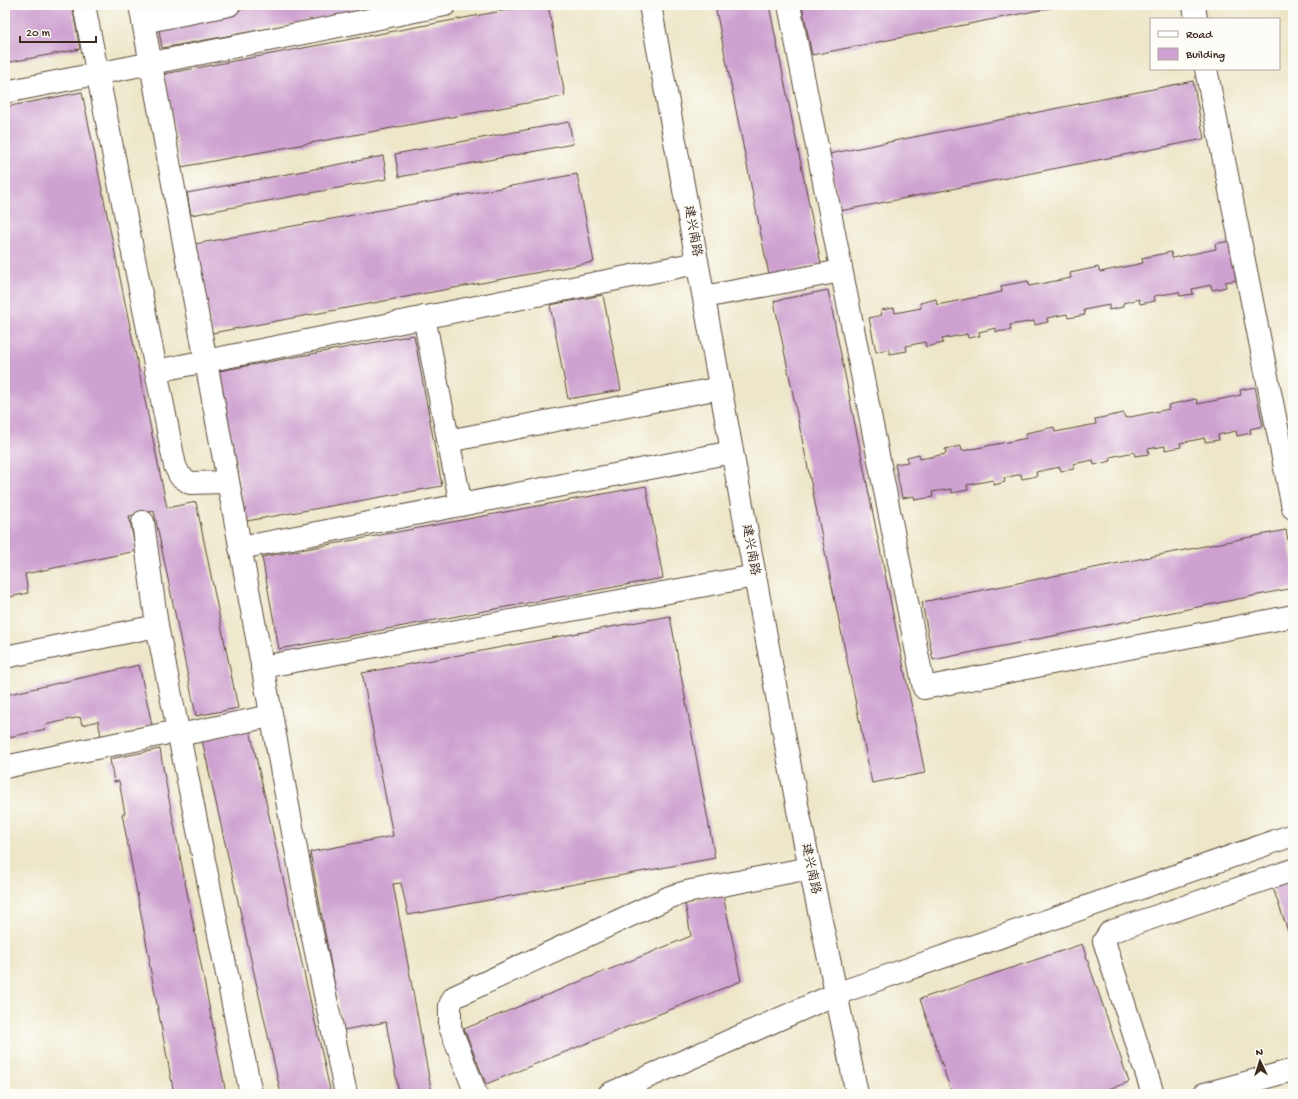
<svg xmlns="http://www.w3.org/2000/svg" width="1298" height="1099" viewBox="0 0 1298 1099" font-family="'Gochi Hand','LXGW WenKai TC',sans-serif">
<rect width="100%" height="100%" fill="#fdfcf7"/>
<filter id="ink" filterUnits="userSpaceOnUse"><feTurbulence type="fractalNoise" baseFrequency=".025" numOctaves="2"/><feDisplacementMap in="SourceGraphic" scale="8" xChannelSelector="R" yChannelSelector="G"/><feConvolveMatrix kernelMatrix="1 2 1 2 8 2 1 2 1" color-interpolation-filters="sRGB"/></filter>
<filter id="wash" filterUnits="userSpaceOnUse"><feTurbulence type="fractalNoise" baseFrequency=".012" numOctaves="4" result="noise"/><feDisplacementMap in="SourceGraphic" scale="16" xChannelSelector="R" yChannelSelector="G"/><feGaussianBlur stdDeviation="0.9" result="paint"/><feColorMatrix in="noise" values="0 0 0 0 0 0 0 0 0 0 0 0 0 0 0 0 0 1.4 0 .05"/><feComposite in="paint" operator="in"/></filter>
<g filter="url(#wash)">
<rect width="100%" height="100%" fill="#ede6c8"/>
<g id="blocks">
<g fill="#cea1d0">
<path d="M5,5H72L80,49L5,63Z"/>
<path d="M267,5H356L357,12L162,48L158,25Z"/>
<path d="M534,5H548L565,96L181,167L164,74Z"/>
<path d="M715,5H769L821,264L769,275Z"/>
<path d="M802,5H1060V6L812,55Z"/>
<path d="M1193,81L1204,139L840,211L829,154Z"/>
<path d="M82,92L167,508L196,502L238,708L196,716L154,511L129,516L136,551L25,574L28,593L5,598V107Z"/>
<path d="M569,122L573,144L399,177L395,154Z"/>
<path d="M383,156L387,179L191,215L187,193Z"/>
<path d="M577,174L594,262L212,333L195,244Z"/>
<path d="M1230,241L1238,280L1225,282L1226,287L1212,290L1211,285L1192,289L1193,294L1180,296L1179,292L1154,296L1155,301L1140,304L1139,299L1123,303V307L1109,310V305L1084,310L1085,315L1068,318L1067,314L1047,318L1048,322L1035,325L1034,321L1010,325L1011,330L996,332V328L979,332L980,336L968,338L967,334L942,339L943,343L926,347L925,342L906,346L907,351L890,354L889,349L876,352L869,318L882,315L881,310L894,308L895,313L921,308L920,303L936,299L937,305L1002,292L1001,286L1028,281L1029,286L1071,278L1070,273L1098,267L1100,272L1143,263L1142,258L1171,252L1172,258L1216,249L1215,244Z"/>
<path d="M828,290L925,773L872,783L774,301Z"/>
<path d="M603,295L621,390L568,399L550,305Z"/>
<path d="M414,335L442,486L247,521L219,371Z"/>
<path d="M1255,387L1263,426L1250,429L1251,433L1237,436L1236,431L1218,435L1219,440L1205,442V438L1180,443L1181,447L1165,450V446L1148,449L1149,454L1135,456L1134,452L1110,457L1111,461L1094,465L1093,460L1073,464L1074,469L1061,471L1060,467L1036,472L1037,476L1022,479L1021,474L1004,478L1005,482L994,485L993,480L967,485L968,490L952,493L951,489L932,492L933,497L915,500L914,496L902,498L895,464L908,462L907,457L919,454L920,459L946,454L945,449L961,446L962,451L1027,438L1026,433L1054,427L1055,432L1096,424L1095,419L1124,413L1125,418L1169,409L1168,405L1196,399L1198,404L1241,395L1240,390Z"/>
<path d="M646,486L663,578L279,649L262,557Z"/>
<path d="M1286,530L1293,565V588L933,660L922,602Z"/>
<path d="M670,616L715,858L408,915L401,883L393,884L432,1094H399L386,1022L343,1030L310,852L393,836L362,673Z"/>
<path d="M139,665L152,725L101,736L98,721L82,725L80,717L45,725L46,729L5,738V695Z"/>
<path d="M250,730L331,1094H281L202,740Z"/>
<path d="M160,749L164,773L226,1094H174L149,962H150L122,814H125L119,781L114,782L110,759Z"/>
<path d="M1293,878V946L1272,885Z"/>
<path d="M723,895L741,981L486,1084L464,1029L691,936L685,903Z"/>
<path d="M1082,944L1129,1082L1094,1094H952L920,999Z"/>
</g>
</g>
</g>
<g filter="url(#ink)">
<use href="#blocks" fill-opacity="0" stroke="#564638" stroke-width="1"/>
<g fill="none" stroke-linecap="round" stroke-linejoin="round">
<g stroke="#564638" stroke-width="24">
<g id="minor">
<path d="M84,5L175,466L180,476L190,483L228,482"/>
<path d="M140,5L309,919L346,1094"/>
<path d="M650,5L798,810L857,1094"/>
<path d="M789,5L924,688L1293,616"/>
<path d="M1194,5L1196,19"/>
<path d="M143,22L229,5"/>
<path d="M1206,69L1293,508"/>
<path d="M5,92L445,5"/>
<path d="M704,297L841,271"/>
<path d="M424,317L461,505"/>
<path d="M156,371L697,263"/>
<path d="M448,441L720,388"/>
<path d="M143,522L157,626L251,1094"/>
<path d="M240,548L732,452"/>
<path d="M5,655L10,656L157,626"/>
<path d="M262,667L755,576"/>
<path d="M179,735L271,716"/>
<path d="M5,767L178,731"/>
<path d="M476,1094L450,1027V1005L454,997L670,897L686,892L810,868"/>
<path d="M609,1094L836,994L1293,835"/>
<path d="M1153,1094L1104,941L1110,932L1293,870"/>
<path d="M1204,1094L1293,1070"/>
</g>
</g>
<use href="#minor" stroke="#fff" stroke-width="22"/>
</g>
</g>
<g text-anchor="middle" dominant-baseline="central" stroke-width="4" stroke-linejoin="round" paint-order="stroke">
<g font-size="13" fill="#3b2a1e" stroke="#fdfcf7">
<text transform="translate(692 231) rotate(80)">建兴南路</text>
<text transform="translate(750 550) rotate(80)">建兴南路</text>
<text transform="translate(810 869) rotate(78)">建兴南路</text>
</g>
</g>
<rect width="1298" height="1099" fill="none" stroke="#fdfcf7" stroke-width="20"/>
<rect x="1150" y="18" width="130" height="52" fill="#fdfcf7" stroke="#afa8a0"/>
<rect x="1158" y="31" width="20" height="6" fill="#ffffff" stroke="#afa8a0"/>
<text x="1186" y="38" font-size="12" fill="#3b2a1e">Road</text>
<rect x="1158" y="48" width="20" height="12" fill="#cea1d0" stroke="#afa8a0"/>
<text x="1186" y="58" font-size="12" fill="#3b2a1e">Building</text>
<g transform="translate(1260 1061) rotate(356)" stroke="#fdfcf7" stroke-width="3" paint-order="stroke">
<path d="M0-3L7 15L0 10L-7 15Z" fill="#3b2a1e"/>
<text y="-6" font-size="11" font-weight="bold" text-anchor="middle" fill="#3b2a1e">N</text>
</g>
<path d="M20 36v6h76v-6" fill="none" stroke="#3b2a1e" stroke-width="2"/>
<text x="26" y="36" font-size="12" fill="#3b2a1e" stroke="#fdfcf7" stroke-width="3" paint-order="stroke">20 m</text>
</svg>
